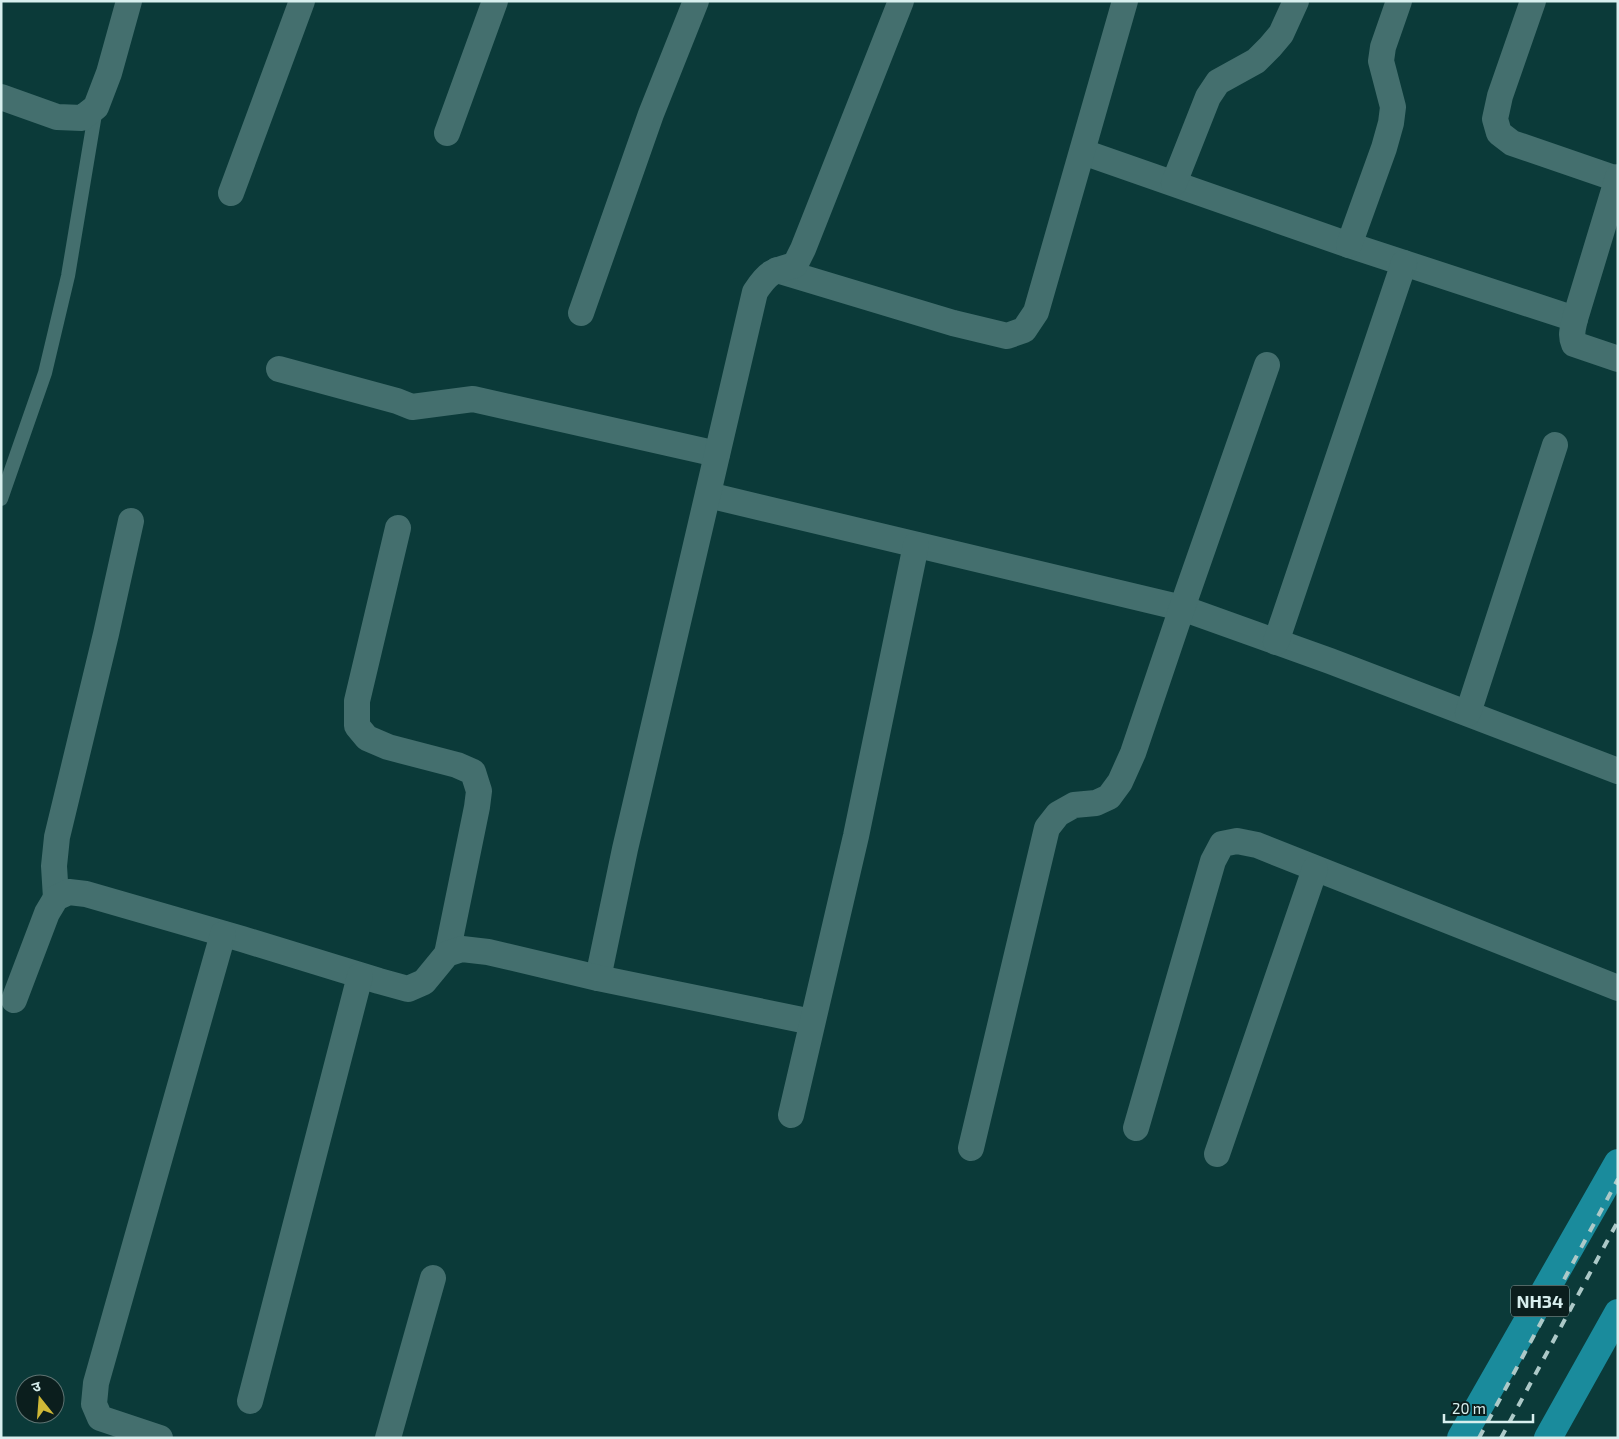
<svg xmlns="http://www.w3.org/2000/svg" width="1619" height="1439" viewBox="0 0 1619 1439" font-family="'Exo 2','Noto Sans Devanagari',sans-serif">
<rect width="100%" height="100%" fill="#0b3a39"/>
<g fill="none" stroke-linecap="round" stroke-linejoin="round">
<path stroke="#446f6e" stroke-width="14" d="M1,499L45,373L68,276L96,108"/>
<g stroke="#446f6e" stroke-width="26">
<path d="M1533,1L1500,96L1495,119L1499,133L1512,143L1617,179"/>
<path d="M1,97L57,117L82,118L96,107L109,73L129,1"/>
<path d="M447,133L495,1"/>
<path d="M1083,152L1349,245L1575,319"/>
<path d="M1618,177L1575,319C1573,328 1570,335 1574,344L1618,359"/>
<path d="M1174,183L1208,97L1218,82L1256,61L1270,47L1281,34L1296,1"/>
<path d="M231,193L302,1"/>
<path d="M1349,245L1384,148L1391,123L1393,107L1381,61L1383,47L1399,1"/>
<path d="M777,270L953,323L1007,336L1024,330L1036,312L1125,1"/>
<path d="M581,313L651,114L696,1"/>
<path d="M279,369L397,401L412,407L473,399L717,454"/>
<path d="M708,495L1182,608L1330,661L1618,771"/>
<path d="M398,528L357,701V726L367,738L388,747L457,765L473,772L479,791L477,807L447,954"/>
<path d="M1276,642L1404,263"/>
<path d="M1468,713L1555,445"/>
<path d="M56,898L54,866L57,837L106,634L131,521"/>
<path d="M598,978L625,849L755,292C768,272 772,271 795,265L803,249L901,1"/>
<path d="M14,1000L47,913L56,898L69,892L86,894L242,939L379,981L408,989L424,982L447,954L462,949L488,952L598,978L812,1022"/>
<path d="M791,1115L856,836L916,545"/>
<path d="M1136,1128L1213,861L1222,844L1237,841L1257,845L1618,988"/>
<path d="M971,1148L1047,828L1058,814L1074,805L1096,803L1109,797L1120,782L1133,753L1182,608L1267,365"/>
<path d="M1217,1154L1315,869"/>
<path d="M250,1401L360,976"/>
<path d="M160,1438L100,1418L94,1404L96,1383L223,934"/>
<path d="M388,1438L433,1278"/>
</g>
<g stroke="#1a8b9c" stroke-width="28">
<path d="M1461,1438L1618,1163"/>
<path d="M1548,1438L1618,1313"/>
</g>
<g stroke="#adc9c8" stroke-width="4" stroke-dasharray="9 9" stroke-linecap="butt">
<path d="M1479,1438L1618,1179"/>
<path d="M1501,1438L1618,1221"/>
</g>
</g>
<g text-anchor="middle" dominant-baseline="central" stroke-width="5" stroke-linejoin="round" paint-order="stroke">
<rect fill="#0b1e1d" stroke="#9ab0af" stroke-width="1" x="1511" y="1285.5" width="58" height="31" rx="4"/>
<g font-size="18" font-weight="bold" fill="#d8efee">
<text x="1540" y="1301">NH34</text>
</g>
</g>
<rect width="1619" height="1439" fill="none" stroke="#d8efee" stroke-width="5"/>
<g transform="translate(40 1399) rotate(343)"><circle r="24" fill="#0b1e1d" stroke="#5d7271"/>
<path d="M0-4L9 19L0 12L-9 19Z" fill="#cfb837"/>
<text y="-8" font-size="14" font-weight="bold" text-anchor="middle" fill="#d8efee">उ</text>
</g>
<path d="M1444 1414v8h89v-8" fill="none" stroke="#d8efee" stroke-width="2.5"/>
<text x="1452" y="1414" font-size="15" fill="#d8efee" stroke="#0b1e1d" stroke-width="4" paint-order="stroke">20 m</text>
</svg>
